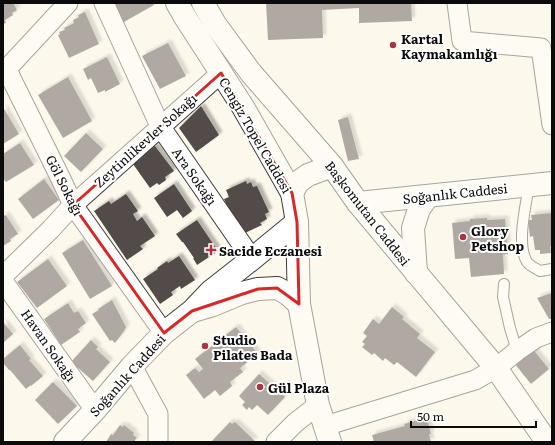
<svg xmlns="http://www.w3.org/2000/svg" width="555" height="445" viewBox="0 0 555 445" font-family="Literata,serif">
<defs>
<filter id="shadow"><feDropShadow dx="3.5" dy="-3.5" stdDeviation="1" flood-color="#0004"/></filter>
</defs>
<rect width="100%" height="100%" fill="#fdf8ec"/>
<g fill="#534c49" filter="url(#shadow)">
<path d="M3,3H13L17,10L12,13L13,15L5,20L6,23L3,24Z"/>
<path d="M112,3H153L154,5L122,23Z"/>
<path d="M266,3H411L412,21L359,23V8L322,10L323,38L268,40Z"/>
<path d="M85,12L99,44L69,58L58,35L60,34L59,32L65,30L64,28L74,23L73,20L79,17L78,15Z"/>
<path d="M168,43L186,76L160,89L142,56Z"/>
<path d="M107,57L120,84L105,92V90L98,93L91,78L88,80L83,69Z"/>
<path d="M68,77L92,121L63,138L38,95Z"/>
<path d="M201,106L219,135L196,152L179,128Z"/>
<path d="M3,107L19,134L3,144Z"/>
<path d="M348,117L359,159L348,161L338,120Z"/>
<path d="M86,133L103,149L81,172L64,156Z"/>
<path d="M20,143L34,165L6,182L3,178V154Z"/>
<path d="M155,146L174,171L165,177L166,180L159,185L157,183L150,188L133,164L141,158L140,157Z"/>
<path d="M44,179L59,200L33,219L18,199Z"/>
<path d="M246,181L247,184L251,182L253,187L257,186L269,212L265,214L267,219L260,223L262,225L243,234L226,207L227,206L224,199L229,197L226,190Z"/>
<path d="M174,184L192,211L183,218L177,210L167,217L154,198Z"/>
<path d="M126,194L138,211L133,214L137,221L142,217L155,236L140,246L143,249L127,260L94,211L109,201L111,204Z"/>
<path d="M552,213V246H550L551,253L540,254V250H535L533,236L530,237L528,220H532L531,215Z"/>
<path d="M6,215L18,234L10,239L11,241L3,246V216Z"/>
<path d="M487,218V220L505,219L508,254H503L504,274L471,277L469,258L455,259L452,223L470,221V219Z"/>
<path d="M197,220L218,251L197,265L193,258H194L183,242H182L176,234Z"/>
<path d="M83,240L112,286L90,299L62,253Z"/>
<path d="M179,256L195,280L181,289L180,286L171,292L173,295L160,304L143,279L158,269L157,268L167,261L168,263Z"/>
<path d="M48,259L67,286L37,308L17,282Z"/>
<path d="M552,293V319H549L537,298Z"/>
<path d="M112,300L126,327L124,331L115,343L112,340L110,341L92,314L99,310L98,309Z"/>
<path d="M68,303L74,313L78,311L86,323L78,329L80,332L61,345L44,319Z"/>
<path d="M392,307L404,317L402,319L420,334L417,338L435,352L416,377L397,362L394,365L385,358L383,361L374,353L372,355L362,347L365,344L362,342L367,336L363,333L373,319L379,324Z"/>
<path d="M3,322L13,334L3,343Z"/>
<path d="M236,327L258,354L240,368L243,372L230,382L232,386L220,396L215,390L204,399L186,375L195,368L199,372L203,369L195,359Z"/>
<path d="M91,340L98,347L96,349L110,362L93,381L71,362Z"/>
<path d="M20,345L31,359L29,360L43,376L31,386V385L26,389L10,370H9L3,363V359Z"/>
<path d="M532,348L549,369L531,384L514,363Z"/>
<path d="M259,374L285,397L268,415L257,405L252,410L249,407L247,410L242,405L245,402L239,396Z"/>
<path d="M53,382L77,406L58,424L35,400Z"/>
<path d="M427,418L431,434H429L431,442H374L372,435L405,426L404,424Z"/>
<path d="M230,422L232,424L235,422L255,441L253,442H211Z"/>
<path d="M120,425L123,427L124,425L134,433L133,435L137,438L135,440V442H106L111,434L113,435Z"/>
</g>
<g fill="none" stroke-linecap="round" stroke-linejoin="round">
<g stroke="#3e3e3e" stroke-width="12">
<g id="service">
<path d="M529,185C526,205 516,244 527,262C530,266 535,268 540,271L552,269"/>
<path d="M504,284L503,297L510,328L517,351"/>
</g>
</g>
<g stroke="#3e3e3e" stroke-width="21">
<g id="minor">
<path d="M104,3L160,126L252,259"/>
<path d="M457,3L462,41L541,48L552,125"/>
<path d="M7,70L61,179L73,205L164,333"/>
<path d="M3,73L68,3"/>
<path d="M3,276L50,230L73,205L221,73"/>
<path d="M3,281L95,410"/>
<path d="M132,366L158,414V442"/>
<path d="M325,426L475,380L496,368L517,351L536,338L552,332"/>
<path d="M276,442L295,423L318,405"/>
</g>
</g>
<g stroke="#3e3e3e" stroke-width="24">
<g id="tertiary">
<path d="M177,3L185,17L243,107L292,193L297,222L299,304L318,405L330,442"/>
<path d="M203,3L215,24L251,73L332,166L358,203L496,368L547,442"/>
<path d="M292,193L298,182L308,175L332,166"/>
<path d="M358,203L552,183"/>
<path d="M416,273L413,228L419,209L428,196"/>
<path d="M193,311L213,305L242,293L258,289L277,288L288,294L299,304"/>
<path d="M65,442L95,410L132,366L164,333L192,311L210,292L252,259L297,222"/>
</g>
</g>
<use href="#service" stroke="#fff" stroke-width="10"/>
<use href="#minor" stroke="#fff" stroke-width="19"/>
<use href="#tertiary" stroke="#fff" stroke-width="22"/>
</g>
<path d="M0 0H555V445H0ZM221,73L292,193L297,222L299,304L277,288L258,289L192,311L164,333L73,205Z" fill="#fdf8ec" fill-opacity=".55" fill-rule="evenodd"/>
<path fill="none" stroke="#d62828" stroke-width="3" stroke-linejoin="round" d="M221,73L292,193L297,222L299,304L277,288L258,289L192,311L164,333L73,205Z"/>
<g fill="#ab3443" stroke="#fff" stroke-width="1.5">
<circle cx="393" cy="45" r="4"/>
<circle cx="463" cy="237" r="4"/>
<path d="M209 244h4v4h4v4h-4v4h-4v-4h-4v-4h4z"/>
<circle cx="205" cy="346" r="4"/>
<circle cx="260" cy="387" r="4"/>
</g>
<g text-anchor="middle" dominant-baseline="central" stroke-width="4" stroke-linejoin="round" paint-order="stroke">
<g font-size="13" font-weight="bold" fill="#0b0b0b" stroke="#fff" text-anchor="start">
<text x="401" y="38">Kartal<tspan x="401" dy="15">Kaymakamlığı</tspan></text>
<text x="471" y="230">Glory<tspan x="471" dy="15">Petshop</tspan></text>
<text x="219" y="250">Sacide Eczanesi</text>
<text x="213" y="339">Studio<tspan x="213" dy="15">Pilates Bada</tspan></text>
<text x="268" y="387">Gül Plaza</text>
</g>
<g font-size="13" fill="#0b0b0b" stroke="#fff">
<text transform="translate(256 135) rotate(60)">Cengiz Topel Caddesi</text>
<text transform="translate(145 140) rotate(-42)">Zeytinlikevler Sokağı</text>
<text transform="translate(195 176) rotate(55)">Ara Sokağı</text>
<text transform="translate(65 185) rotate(63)">Göl Sokağı</text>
<text transform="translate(455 193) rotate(-6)">Soğanlık Caddesi</text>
<text transform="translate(368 213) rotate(52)">Başkomutan Caddesi</text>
<text transform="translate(49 345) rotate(55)">Havan Sokağı</text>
<text transform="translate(127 375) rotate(-48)">Soğanlık Caddesi</text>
</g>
</g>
<rect width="555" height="445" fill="none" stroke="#0b0b0b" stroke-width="8"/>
<path d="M411 421v6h125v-6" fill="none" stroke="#0b0b0b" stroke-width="2"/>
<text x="417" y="421" font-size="12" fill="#0b0b0b" stroke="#ffffff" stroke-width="3" paint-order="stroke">50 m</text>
</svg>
